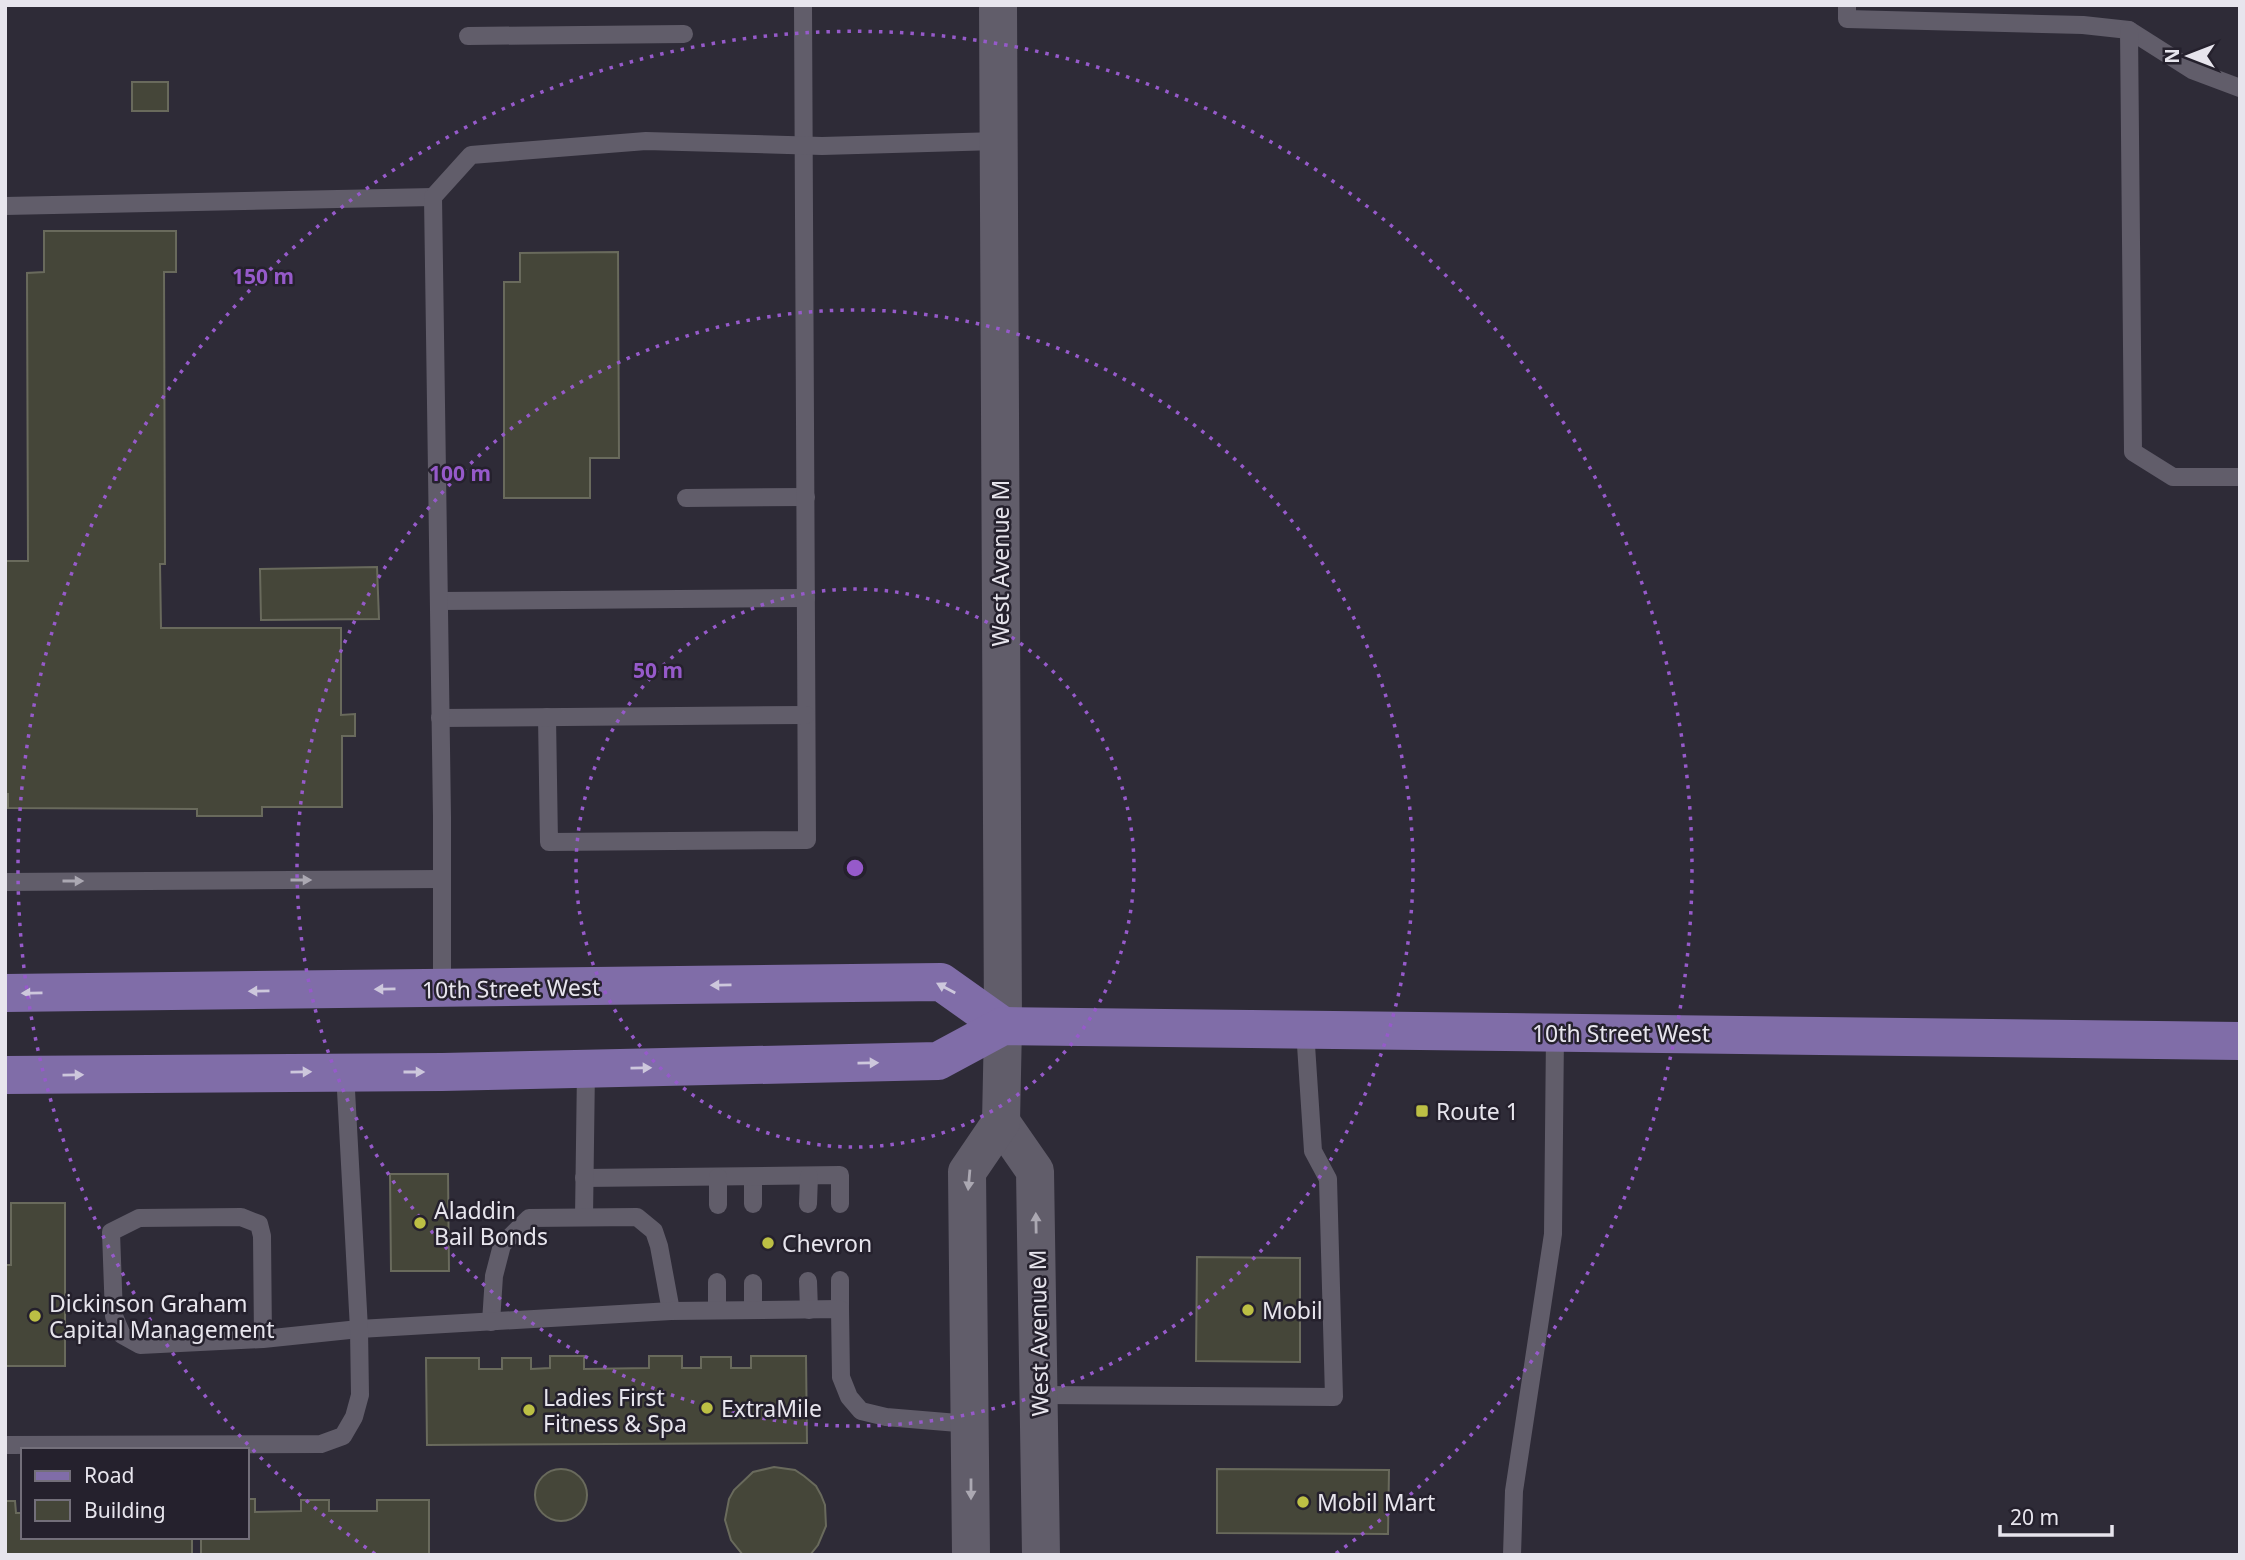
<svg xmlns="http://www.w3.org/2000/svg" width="2245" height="1560" viewBox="0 0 2245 1560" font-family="'Noto Sans',sans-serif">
<rect width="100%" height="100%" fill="#2e2b37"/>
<g fill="#454639" stroke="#696a5c" stroke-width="2">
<rect x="132" y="82" width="36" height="29"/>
<path d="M44,231H176V272H164L165,564H160L161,628H341V715L355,714V736H342V807H262V816H197V809L8,808V794H5V561H28L27,273L44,272Z"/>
<path d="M618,252L619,458H590V498H504V282H520V253Z"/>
<path d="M377,567L379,619L261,620L260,569Z"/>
<path d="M390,1174H448L449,1271H391Z"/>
<path d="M11,1203H65V1366H5V1265H11Z"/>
<path d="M1197,1257L1300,1258V1362L1196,1361Z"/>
<path d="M550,1356H584V1369L649,1368V1356H682V1368H701V1357H731V1368H751V1356H806L807,1443L427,1445L426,1358H479V1369H502V1358H531V1369L550,1368Z"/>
<path d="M774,1467L795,1470L804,1476L816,1486L821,1495L825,1505L826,1526L818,1545L810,1555H743L731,1540L725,1520L729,1499L734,1490L753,1472Z"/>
<circle cx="561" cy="1495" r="26"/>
<path d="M1217,1469L1389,1470L1388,1534L1217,1533Z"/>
<path d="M247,1499H255V1512L301,1511V1500H329V1511H377V1500H429V1555H201V1537H247Z"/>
<path d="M5,1501H15L16,1513H23V1537H192V1555H5Z"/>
</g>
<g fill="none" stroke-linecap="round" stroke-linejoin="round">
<g stroke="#615d6a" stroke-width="18">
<path d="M1847,5V19L2083,25L2129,30L2192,70L2240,88"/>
<path d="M2129,30L2133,452L2173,477H2240"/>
<path d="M468,36L684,34"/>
<path d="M5,206L433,197"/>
<path d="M686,498L806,497"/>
<path d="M439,601L806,598"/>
<path d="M547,717L549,842L807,840L803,5"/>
<path d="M440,718L806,715"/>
<path d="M5,882L441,879"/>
<path d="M442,989V817L433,197L471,155L646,141L822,146L998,141"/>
<path d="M753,1177V1204"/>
<path d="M584,1178L840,1175V1204"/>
<path d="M808,1204L809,1176"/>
<path d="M718,1205V1177"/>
<path d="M584,1217L586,1069"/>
<path d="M840,1280V1309"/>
<path d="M808,1281L809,1310"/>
<path d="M717,1282V1310"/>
<path d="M753,1283V1310"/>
<path d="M491,1322L494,1276L502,1245L529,1218L637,1217L654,1231L659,1246L671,1311"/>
<path d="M263,1339L262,1236L259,1224L241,1217L139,1218L111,1232L114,1316L122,1335L140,1345L263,1339L359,1329L671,1311L840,1309L841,1377L849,1397L861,1411L886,1417L970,1424"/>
<path d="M1040,1395L1334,1397L1328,1179L1313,1151L1305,1030"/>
<path d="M5,1445L321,1444L343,1436L354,1417L360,1395L359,1329L345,1072"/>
<path d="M1512,1555L1514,1491L1553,1234L1555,1033"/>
</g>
<g stroke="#615d6a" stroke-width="38">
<path d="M1001,1122L1035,1171L1041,1555"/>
<path d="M971,1555L967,1172L1001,1122L1003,1026L998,5"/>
</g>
<g stroke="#806da8" stroke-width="38">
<path d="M5,993L941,982L1003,1026"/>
<path d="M5,1075L442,1072L938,1061L1003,1026L2240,1041"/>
</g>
</g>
<defs><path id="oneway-solid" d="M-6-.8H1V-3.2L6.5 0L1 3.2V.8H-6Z" transform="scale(1.75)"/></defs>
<g fill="#aba8b2">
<use href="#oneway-solid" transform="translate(301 880)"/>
<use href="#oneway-solid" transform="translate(73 881)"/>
<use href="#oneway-solid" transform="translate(969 1180) rotate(95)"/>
<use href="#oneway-solid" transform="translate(1036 1223) rotate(-91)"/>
<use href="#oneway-solid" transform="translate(971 1489) rotate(90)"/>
</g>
<g fill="#cdc7dc">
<use href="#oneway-solid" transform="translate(721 985) rotate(179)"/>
<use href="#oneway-solid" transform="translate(946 988) rotate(-152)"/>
<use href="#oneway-solid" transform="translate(385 989) rotate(179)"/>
<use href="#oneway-solid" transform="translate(259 991) rotate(179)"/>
<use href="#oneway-solid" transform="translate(32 993) rotate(179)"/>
<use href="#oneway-solid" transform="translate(868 1063) rotate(-1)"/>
<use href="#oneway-solid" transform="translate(641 1068) rotate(-1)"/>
<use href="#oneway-solid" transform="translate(301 1072) rotate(-1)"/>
<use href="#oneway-solid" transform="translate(414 1072)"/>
<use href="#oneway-solid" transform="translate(73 1075) rotate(-1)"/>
</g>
<g fill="none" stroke="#965aca" stroke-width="3.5" stroke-dasharray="3.5 7">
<circle cx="855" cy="868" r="279"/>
<circle cx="855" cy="868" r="558"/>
<path d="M375 1554A837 837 0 1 1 1335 1554"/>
</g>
<g fill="#bcbf44" stroke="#25212d" stroke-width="2.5">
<rect x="1415" y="1104" width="14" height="14" rx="3.5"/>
<circle cx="420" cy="1223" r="7"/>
<circle cx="768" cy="1243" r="7"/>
<circle cx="1248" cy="1310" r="7"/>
<circle cx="35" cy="1316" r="7"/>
<circle cx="707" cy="1408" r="7"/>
<circle cx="529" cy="1410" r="7"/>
<circle cx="1303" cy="1502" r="7"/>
</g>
<g text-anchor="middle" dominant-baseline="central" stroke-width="5" stroke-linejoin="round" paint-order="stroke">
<g font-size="23" fill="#e7e5ed" stroke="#25212d">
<text transform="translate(1000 563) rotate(-90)">West Avenue M</text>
<text transform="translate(511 988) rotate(-1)">10th Street West</text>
<text x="1621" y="1033">10th Street West</text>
<text transform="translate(1038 1333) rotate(-91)">West Avenue M</text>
</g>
<g font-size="23" fill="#e7e5ed" stroke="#25212d" text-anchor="start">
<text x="1436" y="1111">Route 1</text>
<text x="434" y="1210">Aladdin<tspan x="434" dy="26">Bail Bonds</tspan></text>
<text x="782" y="1243">Chevron</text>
<text x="49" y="1303">Dickinson Graham<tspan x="49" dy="26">Capital Management</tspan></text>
<text x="1262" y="1310">Mobil</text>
<text x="543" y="1397">Ladies First<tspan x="543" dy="26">Fitness &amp; Spa</tspan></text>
<text x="721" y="1408">ExtraMile</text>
<text x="1317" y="1502">Mobil Mart</text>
</g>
</g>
<circle cx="855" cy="868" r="10" fill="#965aca" stroke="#25212d" stroke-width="3.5"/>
<g font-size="21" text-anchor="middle" font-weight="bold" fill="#965aca" stroke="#25212d" stroke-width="5" stroke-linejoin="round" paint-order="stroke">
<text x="263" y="284">150 m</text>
<text x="460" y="481">100 m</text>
<text x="658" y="678">50 m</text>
</g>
<rect width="2245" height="1560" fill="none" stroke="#e7e5ed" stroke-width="14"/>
<rect x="21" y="1448" width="228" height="91" fill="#25212d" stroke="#736f7a" stroke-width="2"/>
<rect x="35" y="1471" width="35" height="10" fill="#806da8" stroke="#736f7a" stroke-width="2"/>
<text x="84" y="1483" font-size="21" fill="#e7e5ed">Road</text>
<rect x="35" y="1500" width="35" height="21" fill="#454639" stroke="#736f7a" stroke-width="2"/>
<text x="84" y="1518" font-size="21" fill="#e7e5ed">Building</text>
<g transform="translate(2189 56) rotate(270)" stroke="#25212d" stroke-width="5" paint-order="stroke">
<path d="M0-5L12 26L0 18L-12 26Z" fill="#e7e5ed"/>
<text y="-10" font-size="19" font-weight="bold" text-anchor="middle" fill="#e7e5ed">N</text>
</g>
<path d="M2000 1525v10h112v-10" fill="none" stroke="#e7e5ed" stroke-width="3.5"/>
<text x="2010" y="1525" font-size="21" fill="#e7e5ed" stroke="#25212d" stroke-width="5" paint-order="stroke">20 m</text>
</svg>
